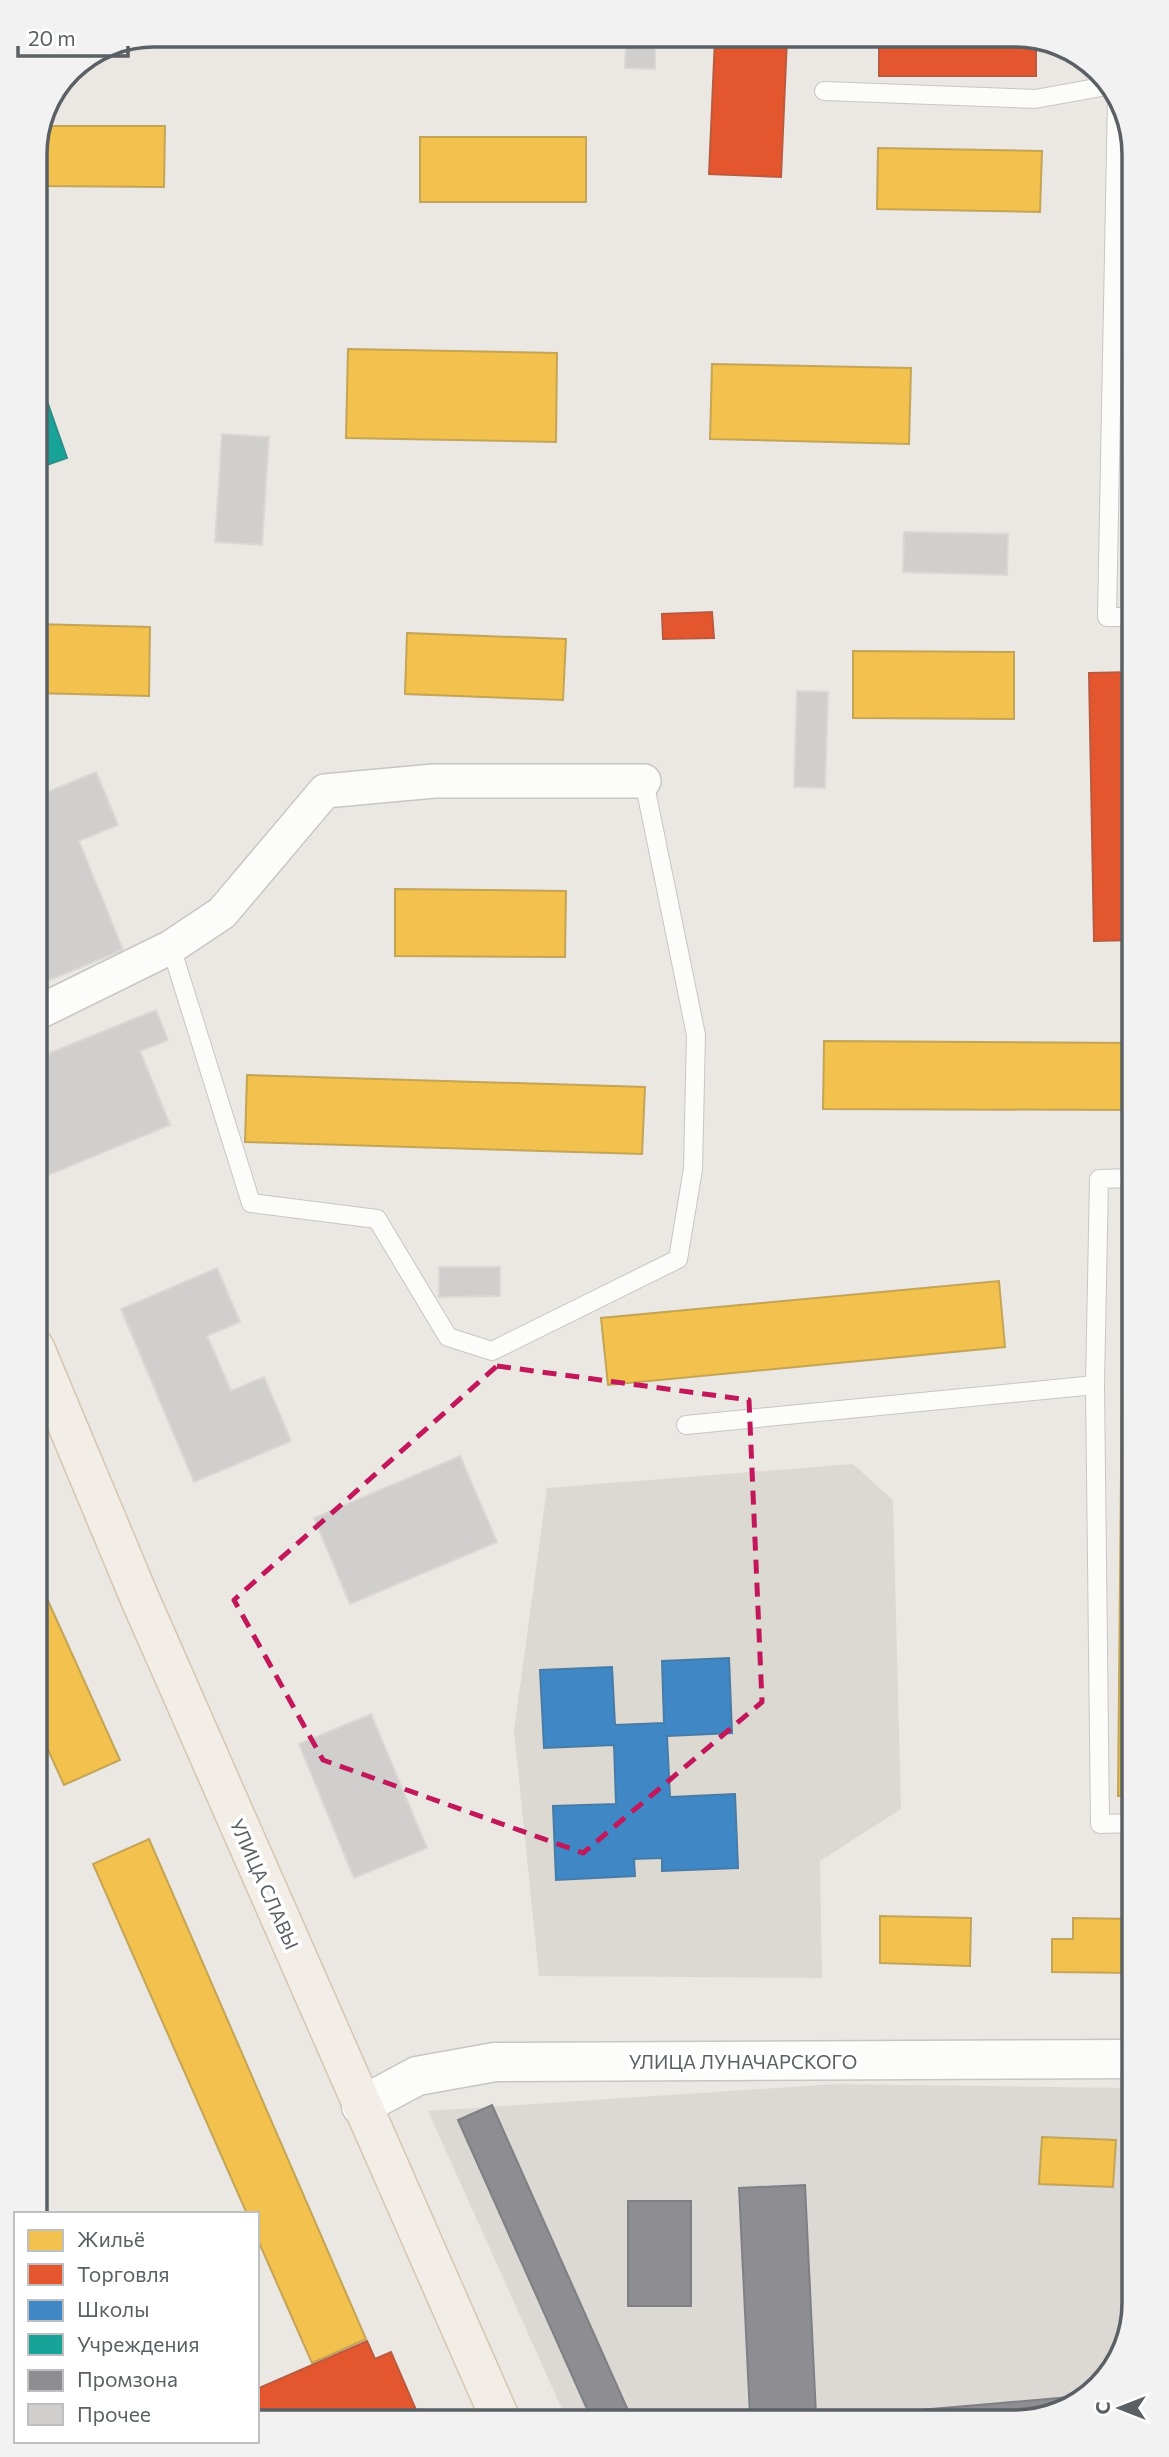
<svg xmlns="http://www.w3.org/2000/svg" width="1169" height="2457" viewBox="0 0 1169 2457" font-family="Commissioner,sans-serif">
<rect width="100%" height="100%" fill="#ebe8e4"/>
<path fill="#dcd9d5" d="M836,2084L1134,2088V2303L1114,2369L1060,2413L566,2418L428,2111Z"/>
<path fill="#dcd8d2" d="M853,1464L893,1500L901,1809L820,1861L822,1978L539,1976L514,1731L547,1488Z"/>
<g fill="#f2c14e" stroke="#c4a455" stroke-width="2">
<path d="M45,126H165L164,187L35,186V147Z"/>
<rect x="420" y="137" width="166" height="65"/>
<path d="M878,148L1042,151L1040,212L877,209Z"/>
<path d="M1134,320V596H1131Z"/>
<path d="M348,349L557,353L556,442L346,438Z"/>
<path d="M712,364L911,368L909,444L710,439Z"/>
<path d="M35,624L150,627L149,696L35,693Z"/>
<path d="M407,633L566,639L563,700L405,694Z"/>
<path d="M853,651L1014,652V719L853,718Z"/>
<path d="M395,889L566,891L565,957L395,956Z"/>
<path d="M824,1041L1134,1043V1110L823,1109Z"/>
<path d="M247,1075L645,1087L642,1154L245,1142Z"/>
<path d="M1123,1256H1134V1796H1118Z"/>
<path d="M999,1281L1005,1347L608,1385L601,1318Z"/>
<path d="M35,1572L120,1760L64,1785L35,1721Z"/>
<path d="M149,1839L366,2339L312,2363L257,2238V2214H247L93,1864Z"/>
<path d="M880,1916L971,1918L970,1966L880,1963Z"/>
<path d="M1073,1918L1134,1919V1973L1052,1972V1939H1073Z"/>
<path d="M1042,2137L1116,2140L1113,2187L1039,2184Z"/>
</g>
<g fill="#e4572e" stroke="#bb5a3e" stroke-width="2">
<path d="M1023,35L1036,40V76H879V37Z"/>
<path d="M715,38H787L781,177L709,174Z"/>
<path d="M712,612L714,638L663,639L662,614Z"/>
<path d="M1134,672V940L1094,941L1089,673Z"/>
<path d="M367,2341L375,2359L391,2352L420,2419L257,2421V2389Z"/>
</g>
<path fill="#3f88c5" stroke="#477ca8" stroke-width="2" d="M729,1658L732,1733L667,1736L670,1797L735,1794L738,1868L662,1871V1858L634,1859L635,1876L556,1880L553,1806L616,1804L614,1745L544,1748L540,1670L612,1667L615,1725L664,1723L662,1661Z"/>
<path fill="#17a398" stroke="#2b8f88" stroke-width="2" d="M35,367L67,458L35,469Z"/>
<g fill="#8d8d92" stroke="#7e8084" stroke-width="2">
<path d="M492,2105L631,2417L591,2418L458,2120Z"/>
<path d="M805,2185L816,2415L750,2416L739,2188Z"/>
<rect x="628" y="2201" width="63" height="105"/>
<path d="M1081,2396L1060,2413L897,2415V2412Z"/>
</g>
<g fill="#d1cfcd" stroke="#dad8d4" stroke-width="2">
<path d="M626,39L655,40V69L625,68Z"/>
<path d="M222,434L269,437L262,545L215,542Z"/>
<path d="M904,532L1008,534L1007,575L903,572Z"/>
<path d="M797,691L828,692L825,788L794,787Z"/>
<path d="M96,772L118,825L79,841L123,950L35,986V797Z"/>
<path d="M156,1010L168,1040L140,1051L170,1125L48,1175L35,1143V1059Z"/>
<path d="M439,1267H500V1296L439,1297Z"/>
<path d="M217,1268L240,1322L207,1336L231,1391L264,1377L291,1441L194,1482L121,1309Z"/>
<path d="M460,1456L497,1542L350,1604L314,1518Z"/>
<path d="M371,1714L427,1848L354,1878L299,1744Z"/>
</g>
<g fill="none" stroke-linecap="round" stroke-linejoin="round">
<g stroke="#c6c6c5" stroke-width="20">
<g id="service">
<path d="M824,91L1035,99L1107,86"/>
<path d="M1117,98L1107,617H1134"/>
<path d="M171,947L251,1203L377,1219L448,1337L492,1351L678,1259L693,1169L696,1035L644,781"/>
<path d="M686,1425L1095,1385"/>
<path d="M1134,1823L1100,1824L1095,1385L1099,1179L1134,1178"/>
</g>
</g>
<g stroke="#c6c6c5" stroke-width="36">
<path id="minor" d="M35,1014L171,947L222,913L325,791L434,781H644"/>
</g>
<g stroke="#c6c6c5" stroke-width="41">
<path id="tertiary" d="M361,2106L417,2076L495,2062L1134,2059"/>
</g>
<g stroke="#d6c5b0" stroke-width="41">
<path id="primary" d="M35,1348L140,1599L500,2418"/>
</g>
<use href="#service" stroke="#fcfcfb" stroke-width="18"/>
<use href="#minor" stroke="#fcfcfb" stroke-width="33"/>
<use href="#tertiary" stroke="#fcfcfb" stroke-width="38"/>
<use href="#primary" stroke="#f2eee7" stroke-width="38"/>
</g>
<path fill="none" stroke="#c2185b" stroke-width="5" stroke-dasharray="14 9" stroke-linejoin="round" d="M497,1366L749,1400L762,1702L583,1853L323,1760L234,1600Z"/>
<g text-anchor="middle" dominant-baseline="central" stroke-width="7" stroke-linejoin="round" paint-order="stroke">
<g font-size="19" fill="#5a6064" stroke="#fff">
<text transform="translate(265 1884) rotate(66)">УЛИЦА СЛАВЫ</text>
<text x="743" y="2061">УЛИЦА ЛУНАЧАРСКОГО</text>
</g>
</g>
<path d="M0 0H1169V2457H0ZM154 47H1015A107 107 0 0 1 1122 154V2303A107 107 0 0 1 1015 2410H154A107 107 0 0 1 47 2303V154A107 107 0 0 1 154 47Z" fill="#f2f2f3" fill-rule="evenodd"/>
<path fill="none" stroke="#5a6064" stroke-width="3.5" d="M154 47H1015A107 107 0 0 1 1122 154V2303A107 107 0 0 1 1015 2410H154A107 107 0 0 1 47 2303V154A107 107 0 0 1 154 47Z"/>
<rect x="14" y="2212" width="245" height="231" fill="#ffffff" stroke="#bdbfc1" stroke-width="2"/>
<rect x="28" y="2230" width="35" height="21" fill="#f2c14e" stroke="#bdbfc1" stroke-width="2"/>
<text x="77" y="2247" font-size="21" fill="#5a6064">Жильё</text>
<rect x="28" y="2264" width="35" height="21" fill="#e4572e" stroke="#bdbfc1" stroke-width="2"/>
<text x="77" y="2282" font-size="21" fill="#5a6064">Торговля</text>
<rect x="28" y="2300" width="35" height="21" fill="#3f88c5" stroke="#bdbfc1" stroke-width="2"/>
<text x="77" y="2317" font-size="21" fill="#5a6064">Школы</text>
<rect x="28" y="2334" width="35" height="21" fill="#17a398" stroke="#bdbfc1" stroke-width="2"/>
<text x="77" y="2352" font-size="21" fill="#5a6064">Учреждения</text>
<rect x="28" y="2370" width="35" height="21" fill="#8d8d92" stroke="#bdbfc1" stroke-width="2"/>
<text x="77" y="2387" font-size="21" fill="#5a6064">Промзона</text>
<rect x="28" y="2404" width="35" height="21" fill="#d1cfcd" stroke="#bdbfc1" stroke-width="2"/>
<text x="77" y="2422" font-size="21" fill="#5a6064">Прочее</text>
<g transform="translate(1120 2408) rotate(270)" stroke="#ffffff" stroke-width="5" paint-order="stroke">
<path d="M0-5L12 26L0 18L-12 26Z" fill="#5a6064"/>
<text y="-10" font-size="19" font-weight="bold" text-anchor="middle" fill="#5a6064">С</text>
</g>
<path d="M18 46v10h110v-10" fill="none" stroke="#5a6064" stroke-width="3.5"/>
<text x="28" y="46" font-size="21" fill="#5a6064" stroke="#ffffff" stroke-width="5" paint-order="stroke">20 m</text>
</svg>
